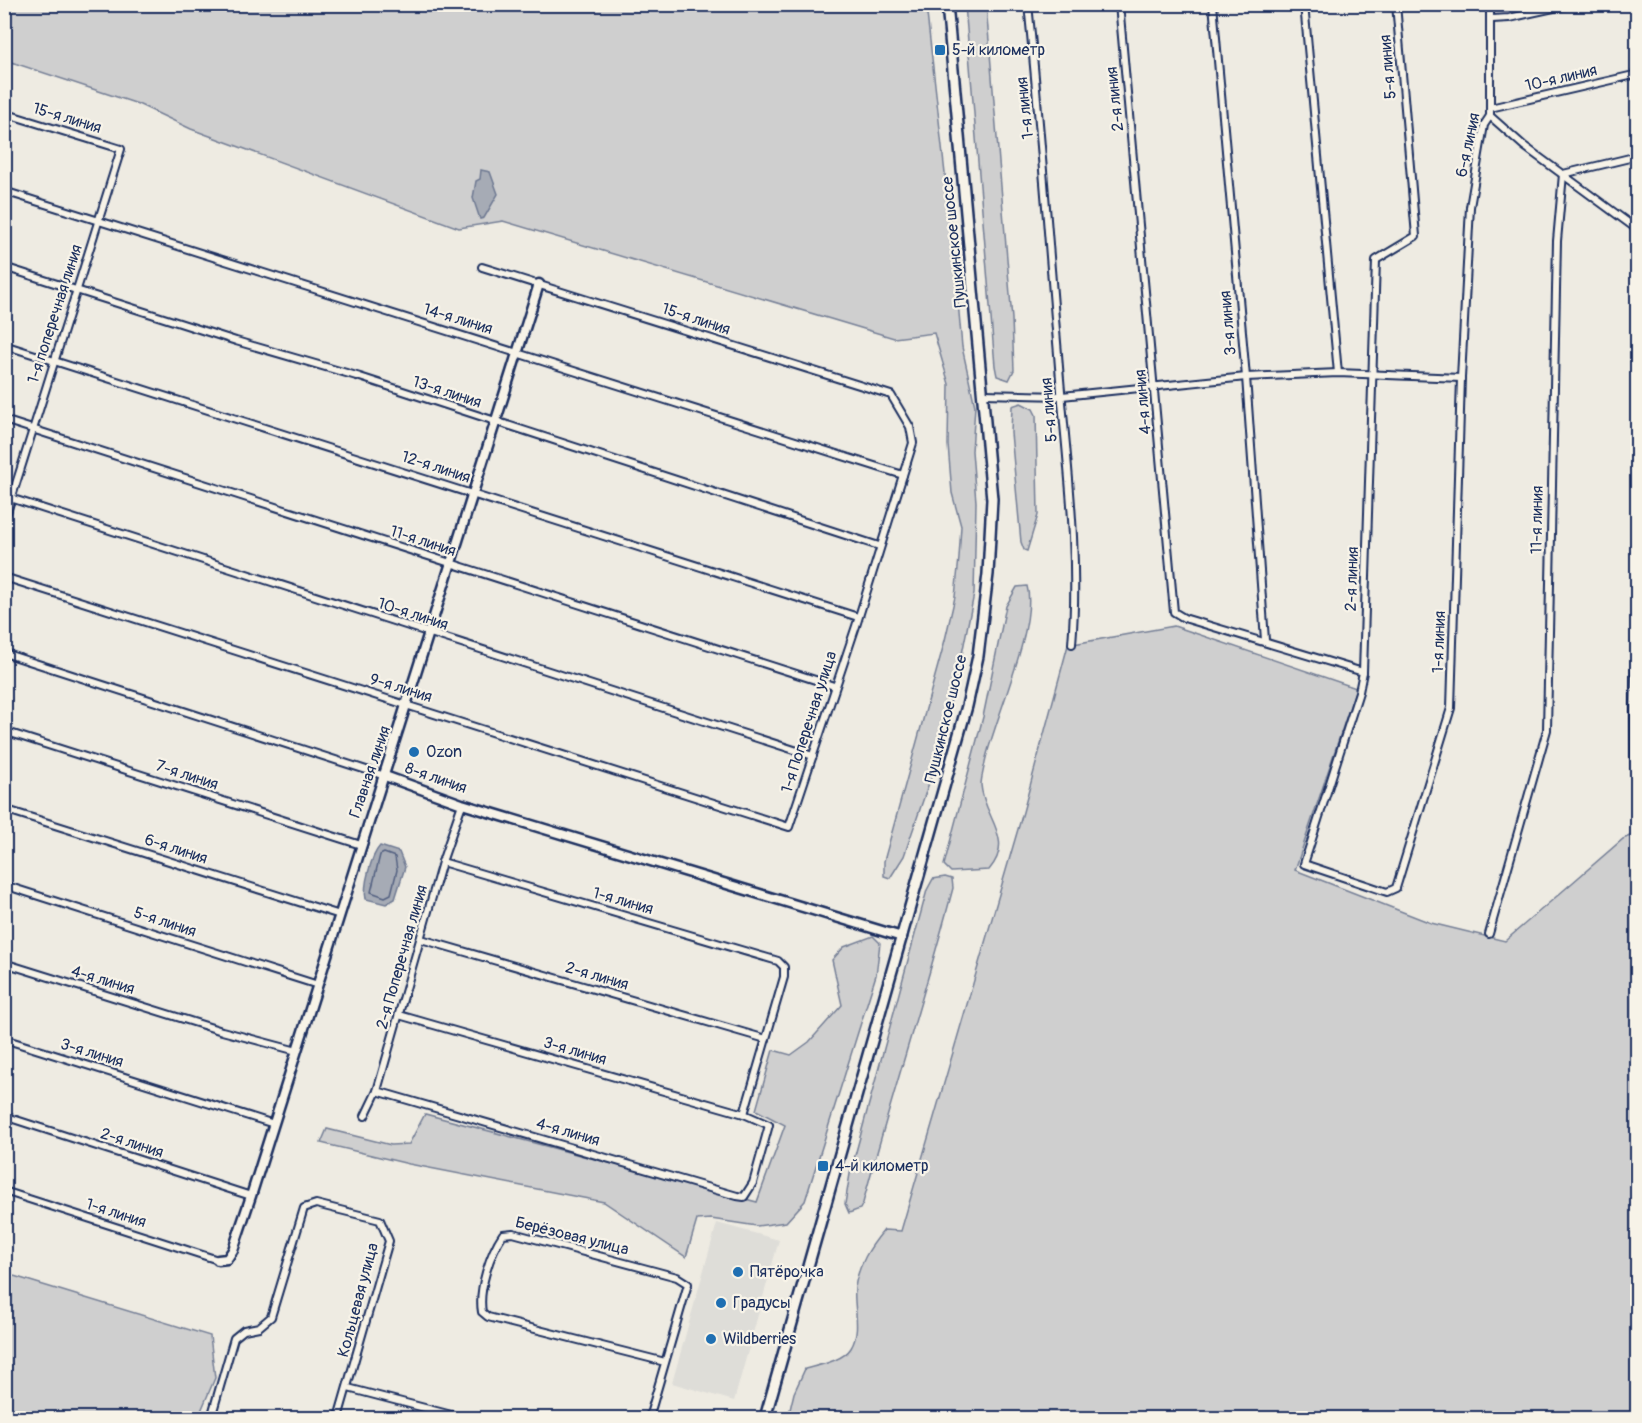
<svg xmlns="http://www.w3.org/2000/svg" width="1642" height="1423" viewBox="0 0 1642 1423" font-family="Pangolin,sans-serif">
<rect width="100%" height="100%" fill="#eeebe2"/>
<filter id="ink" filterUnits="userSpaceOnUse"><feTurbulence type="fractalNoise" baseFrequency=".0167" numOctaves="2"/><feDisplacementMap in="SourceGraphic" scale="12" xChannelSelector="R" yChannelSelector="G"/><feConvolveMatrix kernelMatrix="1 2 1 2 8 2 1 2 1" color-interpolation-filters="sRGB"/></filter>
<g filter="url(#ink)">
<path fill="#deddd8" d="M717,1223L779,1240L734,1401L672,1383Z"/>
<g fill="#cfcfcf" stroke="#757f96" stroke-width="1.5">
<path d="M5,5H926L953,245L962,347L975,406L972,451L976,502L974,594L959,669L931,777L904,856L890,878L884,876V861L945,640L955,597L959,558L961,526L952,493L948,445L949,384L934,333L894,338L503,221L459,228L191,129L138,104L5,60Z"/>
<path d="M965,5H986L1012,319L1014,370L1009,380L997,376L995,366Z"/>
<path d="M1021,403L1033,409L1036,415L1038,515L1027,551L1024,550L1021,542L1011,433L1012,406Z"/>
<path d="M1027,586C1038,625 995,718 985,762C984,769 981,778 981,785C983,817 1016,839 989,870L951,872L944,865L983,717L1006,606L1017,587Z"/>
<path d="M1174,626L1356,688L1295,870L1431,923L1505,941L1623,839L1637,833V1418H788L794,1393L805,1369C819,1365 843,1361 851,1348C862,1330 853,1307 855,1288C858,1265 870,1247 884,1230L901,1231L1023,812L1068,645Z"/>
<path d="M945,877L952,879L953,888C925,994 891,1098 863,1203L860,1209L849,1213L845,1204L850,1174L927,890L933,879Z"/>
<path d="M873,936L880,943L876,975L805,1201L786,1222L757,1226L711,1219L697,1220L686,1257L604,1202L409,1164L321,1143L327,1129L391,1145L409,1144L425,1114L757,1202L785,1125L756,1110L773,1050L791,1055L809,1042L842,1005L832,960L844,947Z"/>
<path d="M4,1273L210,1336L215,1378L198,1418H5Z"/>
</g>
<g fill="#a6abb5" stroke="#6e7992" stroke-width="1.5">
<path d="M481,170L490,172L498,194L484,218L480,219L473,198L476,181L480,179Z"/>
<path d="M380,846L399,852L405,867L395,899L386,904L366,899C363,886 371,856 380,846Z"/>
</g>
<g fill="none" stroke-linecap="round" stroke-linejoin="round">
<path stroke="#536181" stroke-width="1.5" d="M384,853L395,857L397,870L391,894L385,897L371,892L380,855Z"/>
<g stroke="#1b2f5e" stroke-width="10">
<g id="minor">
<path d="M1028,4C1040,121 1048,237 1058,354C1065,451 1080,547 1072,644"/>
<path d="M1119,4L1174,612L1184,618L1363,672"/>
<path d="M1213,4L1246,377L1265,640"/>
<path d="M1304,4L1338,373"/>
<path d="M1396,4L1416,236L1376,260L1363,672L1359,692L1304,864L1387,892L1396,888L1451,708L1461,378L1470,207L1484,125L1490,116V4"/>
<path d="M1492,19L1509,18L1572,4"/>
<path d="M1490,108L1638,74"/>
<path d="M4,113L121,149L4,522"/>
<path d="M1490,116L1524,146L1638,230"/>
<path d="M4,191L903,475"/>
<path d="M4,267L236,341L360,377L879,546"/>
<path d="M4,345L858,617"/>
<path d="M984,394L1062,396L1246,377L1338,373L1461,378"/>
<path d="M4,420L834,686"/>
<path d="M4,496L813,756"/>
<path d="M4,577L789,827L856,626L913,443L910,427L891,395L482,267"/>
<path d="M4,653L385,776"/>
<path d="M4,731L361,845"/>
<path d="M1635,794L1634,711L1638,564"/>
<path d="M4,809L340,915"/>
<path d="M442,862L778,961L784,967V977L744,1114"/>
<path d="M4,885L318,985"/>
<path d="M1489,934L1547,730L1557,241L1563,174L1638,156"/>
<path d="M421,939L766,1039"/>
<path d="M4,963L222,1031L297,1051"/>
<path d="M4,1039L274,1124"/>
<path d="M377,1091L737,1196L744,1197L753,1183L769,1125L744,1114L399,1015"/>
<path d="M4,1116L251,1196"/>
<path d="M365,1116L377,1091L442,862L462,804"/>
<path d="M4,1191L218,1260"/>
<path d="M348,1388L463,1418"/>
<path d="M211,1418L234,1338L244,1330L259,1327L271,1317L304,1208L316,1204L380,1220L389,1241L338,1418"/>
<path d="M649,1418L688,1284L677,1277L513,1233L503,1234C490,1253 478,1290 482,1312L488,1317L665,1362"/>
</g>
</g>
<g stroke="#1b2f5e" stroke-width="13">
<g id="tertiary">
<path d="M385,776L462,804L902,937"/>
<path d="M218,1260L227,1259L233,1250L251,1196C349,892 444,588 539,284"/>
</g>
</g>
<g stroke="#1b2f5e" stroke-width="14">
<path id="secondary" d="M765,1418L967,706L978,656L988,574L992,499L947,4"/>
</g>
<use href="#minor" stroke="#f7f3e8" stroke-width="6"/>
<use href="#tertiary" stroke="#f7f3e8" stroke-width="8"/>
<use href="#secondary" stroke="#f7f3e8" stroke-width="9"/>
</g>
</g>
<g fill="#1f6fb2" stroke="#f7f3e8" stroke-width="2">
<rect x="934" y="44" width="12" height="12" rx="3"/>
<circle cx="414" cy="752" r="6"/>
<rect x="817" y="1160" width="12" height="12" rx="3"/>
<circle cx="738" cy="1272" r="6"/>
<circle cx="721" cy="1303" r="6"/>
<circle cx="711" cy="1339" r="6"/>
</g>
<g text-anchor="middle" dominant-baseline="central" stroke-width="4.5" stroke-linejoin="round" paint-order="stroke">
<g font-size="16" fill="#1b2f5e" stroke="#f7f3e8" text-anchor="start">
<text x="952" y="50">5-й километр</text>
<text x="426" y="752">Ozon</text>
<text x="835" y="1166">4-й километр</text>
<text x="750" y="1272">Пятёрочка</text>
<text x="733" y="1303">Градусы</text>
<text x="723" y="1339">Wildberries</text>
</g>
<g font-size="16" fill="#1b2f5e" stroke="#f7f3e8">
<text transform="translate(1388 67) rotate(-95)">5-я линия</text>
<text transform="translate(1561 78) rotate(-13)">10-я линия</text>
<text transform="translate(1115 99) rotate(-96)">2-я линия</text>
<text transform="translate(1025 108) rotate(-96)">1-я линия</text>
<text transform="translate(67 118) rotate(17)">15-я линия</text>
<text transform="translate(1468 145) rotate(-78)">6-я линия</text>
<text transform="translate(954 242) rotate(-96)">Пушкинское шоссе</text>
<text transform="translate(55 314) rotate(-72)">1-я поперечная линия</text>
<text transform="translate(458 319) rotate(17)">14-я линия</text>
<text transform="translate(696 319) rotate(18)">15-я линия</text>
<text transform="translate(1228 323) rotate(-95)">3-я линия</text>
<text transform="translate(447 392) rotate(18)">13-я линия</text>
<text transform="translate(1143 402) rotate(-95)">4-я линия</text>
<text transform="translate(1049 410) rotate(-95)">5-я линия</text>
<text transform="translate(436 467) rotate(18)">12-я линия</text>
<text transform="translate(1537 520) rotate(-89)">11-я линия</text>
<text transform="translate(423 541) rotate(18)">11-я линия</text>
<text transform="translate(1352 579) rotate(-88)">2-я линия</text>
<text transform="translate(413 614) rotate(18)">10-я линия</text>
<text transform="translate(1439 642) rotate(-88)">1-я линия</text>
<text transform="translate(401 688) rotate(17)">9-я линия</text>
<text transform="translate(946 719) rotate(-76)">Пушкинское шоссе</text>
<text transform="translate(809 722) rotate(-72)">1-я Поперечная улица</text>
<text transform="translate(370 772) rotate(-71)">Главная линия</text>
<text transform="translate(187 775) rotate(18)">7-я линия</text>
<text transform="translate(436 778) rotate(19)">8-я линия</text>
<text transform="translate(176 849) rotate(18)">6-я линия</text>
<text transform="translate(623 901) rotate(16)">1-я линия</text>
<text transform="translate(165 922) rotate(18)">5-я линия</text>
<text transform="translate(402 957) rotate(-74)">2-я Поперечная линия</text>
<text transform="translate(597 976) rotate(16)">2-я линия</text>
<text transform="translate(103 980) rotate(17)">4-я линия</text>
<text transform="translate(575 1051) rotate(16)">3-я линия</text>
<text transform="translate(92 1053) rotate(17)">3-я линия</text>
<text transform="translate(568 1132) rotate(16)">4-я линия</text>
<text transform="translate(132 1143) rotate(18)">2-я линия</text>
<text transform="translate(116 1213) rotate(18)">1-я линия</text>
<text transform="translate(572 1236) rotate(14)">Берёзовая улица</text>
<text transform="translate(358 1300) rotate(-75)">Кольцевая улица</text>
</g>
</g>
<rect width="1642" height="1423" fill="none" stroke="#f7f3e8" stroke-width="24"/>
<rect x="12" y="12" width="1618" height="1399" fill="none" stroke="#1b2f5e" stroke-width="2" filter="url(#ink)"/>
</svg>
